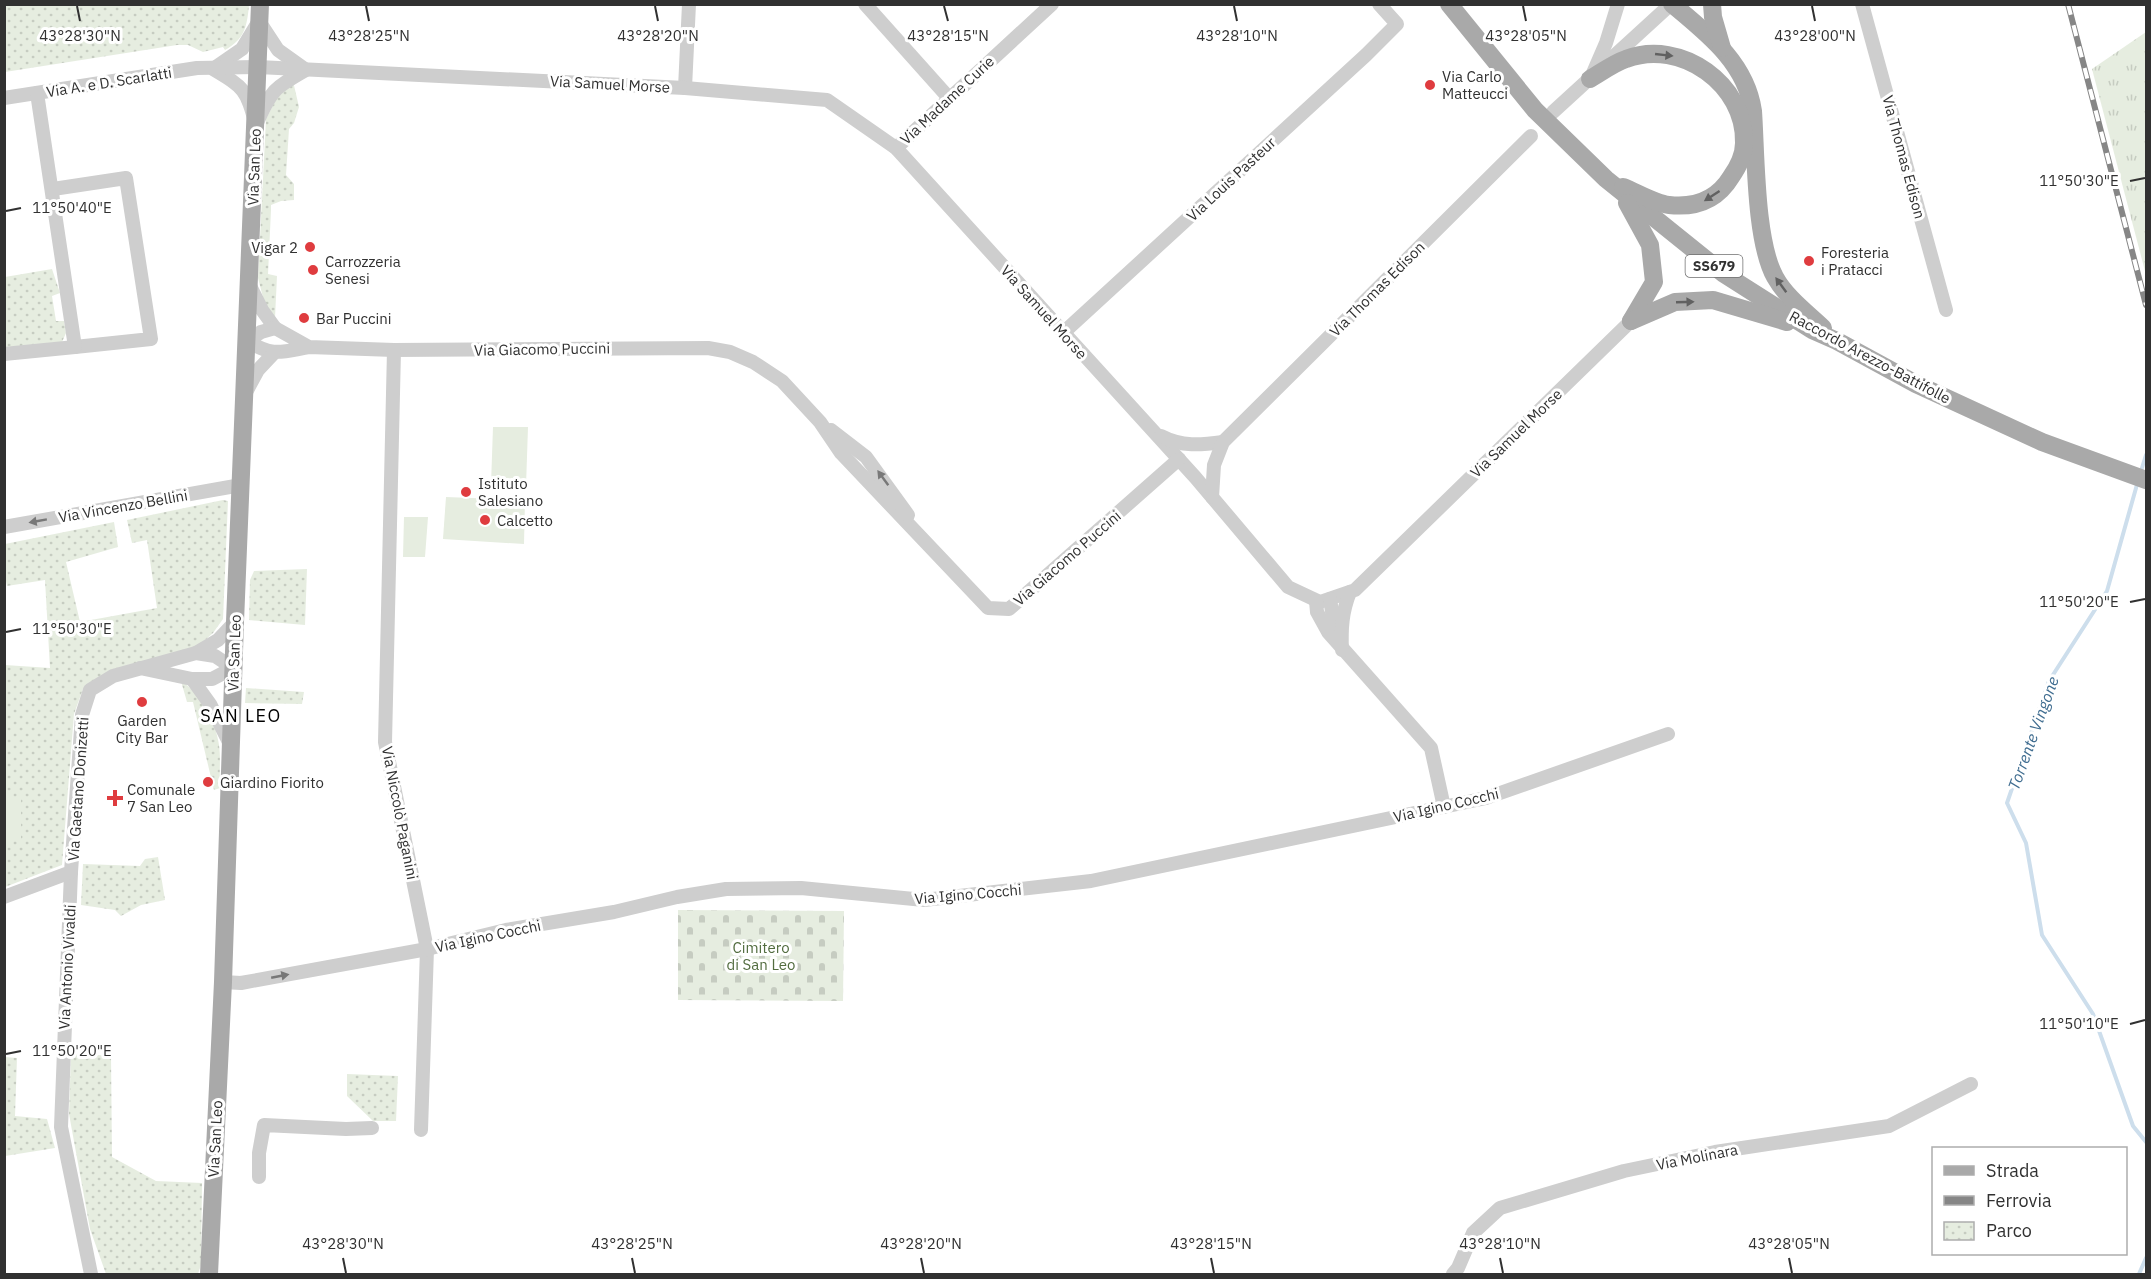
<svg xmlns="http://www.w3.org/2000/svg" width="2151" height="1279" viewBox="0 0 2151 1279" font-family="'IBM Plex Sans',sans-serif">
<defs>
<pattern id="grass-tufts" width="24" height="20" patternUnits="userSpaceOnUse" patternTransform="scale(1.5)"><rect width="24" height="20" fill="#e6ede0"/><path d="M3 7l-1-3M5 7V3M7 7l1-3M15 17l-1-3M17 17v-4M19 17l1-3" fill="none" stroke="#c6ccc1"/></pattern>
<pattern id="cemetery-stones" width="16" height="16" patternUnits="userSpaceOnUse" patternTransform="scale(1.5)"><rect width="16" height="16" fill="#e6ede0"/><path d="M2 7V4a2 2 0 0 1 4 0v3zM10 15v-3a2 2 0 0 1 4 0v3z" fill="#c6ccc1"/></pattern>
<pattern id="park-dots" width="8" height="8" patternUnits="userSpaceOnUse" patternTransform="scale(1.5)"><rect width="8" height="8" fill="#e6ede0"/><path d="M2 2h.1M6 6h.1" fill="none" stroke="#c6ccc1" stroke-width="1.8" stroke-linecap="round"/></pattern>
</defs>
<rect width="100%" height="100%" fill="#fff"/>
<path fill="url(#grass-tufts)" d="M2146,32V275L2092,69Z"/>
<path fill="url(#cemetery-stones)" d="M678,910L844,911L843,1001L678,1000Z"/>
<g fill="url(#park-dots)">
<path d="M5,5H249C247,26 245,39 225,50L223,47L203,52L188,45H177L5,72Z"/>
<path d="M293,81L299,107L294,123L289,129L286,175L294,184V200L281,201L271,205V210L268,274L277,276L275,318L265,305L258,278L266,119L279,93Z"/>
<path d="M52,269L60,293L52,296L56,321H64L66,333L62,342L5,349V277Z"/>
<path d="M223,500L228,501L223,619L213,633L194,650L110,671L83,689L74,714L62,865L5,887V665L50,668L45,580L7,586L5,576V544L114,522L118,547L66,562L80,622L157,608L147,540L132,543L127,520Z"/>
<path d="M307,569L305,625L249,620L250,580L254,571Z"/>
<path d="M181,681C201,693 216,722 219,745C221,759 219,774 220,788L214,790L193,702H187Z"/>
<path d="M246,688L304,692L302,704L245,703Z"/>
<path d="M158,857L165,900L141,905L121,916L115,910L81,905L83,864L140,866L145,859Z"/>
<path d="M71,1053L111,1056L112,1157L156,1181L202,1183L201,1264L198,1274H106L90,1229L69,1114Z"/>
<path d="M5,1057L17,1058L15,1116L47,1119L55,1148L5,1156Z"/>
<path d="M347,1074L398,1076L396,1121H373L347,1096Z"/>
</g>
<g fill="#e6ede0">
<path d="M493,427H528L526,486L491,485Z"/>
<path d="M446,497L525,500L524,544L443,539Z"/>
<path d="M404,517H428L425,557H403Z"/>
<path d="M4,799H21V841H5Z"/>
</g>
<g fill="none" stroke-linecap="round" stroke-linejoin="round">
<g stroke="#cddeec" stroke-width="4">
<path d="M2141,471L2146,455"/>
<path d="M2138,481L2107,591L2049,681L2007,803L2026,843L2042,935L2093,1014L2133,1126L2146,1142"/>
<path d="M2139,1274L2146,1258"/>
</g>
<g stroke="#cecece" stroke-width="14">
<path d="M865,4L949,98"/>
<path d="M1862,4L1946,310"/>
<path d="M259,21L278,50L306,70C274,88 271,90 256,125C246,89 245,88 213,69L242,49Z"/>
<path d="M1593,73L1606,43L1618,4"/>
<path d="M685,88L689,4"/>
<path d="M4,98L197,68L258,67L685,88L827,100L896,148L1195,477L1288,587L1320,602L1355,590L1631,321"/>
<path d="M1553,112L1671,4"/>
<path d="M896,148L1052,4"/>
<path d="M53,189L126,178L151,339L75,347"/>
<path d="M249,284L262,310L275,328"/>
<path d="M1063,333L1366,55L1397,24L1379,4"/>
<path d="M309,347C281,352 273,357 247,341L261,332L275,328L309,347L394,350L708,348L730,352L753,362L782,381L820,422L841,453L988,608L1009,609L1179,459"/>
<path d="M394,350L385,742L427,949L421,1130"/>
<path d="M4,354L75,347L37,93"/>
<path d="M245,394L258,370L274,353"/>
<path d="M831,430L866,457L908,515"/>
<path d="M1161,436C1182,447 1201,445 1223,442"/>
<path d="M1212,497L1214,465L1223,442L1531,136"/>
<path d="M4,527L241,485"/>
<path d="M1330,599L1333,618L1337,634"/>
<path d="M1316,601L1317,612L1328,632L1431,748L1444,807"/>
<path d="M1342,650C1341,629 1342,612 1350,592"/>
<path d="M196,653L218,640L235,622"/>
<path d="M192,679L210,704L230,744"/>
<path d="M71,872L61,1127L91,1274"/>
<path d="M4,897L71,872L82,715L90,690L113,676L196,653L215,656L233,668L212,679H192L140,668"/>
<path d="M223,982L241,983L427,949L506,930L614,912L677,897L726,889L801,888L924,900L1091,881L1486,798L1668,734"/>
<path d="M259,1177V1153L264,1125L346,1129L372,1128"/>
<path d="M1453,1274L1458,1268L1473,1233L1500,1208L1624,1171L1715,1152L1889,1126L1971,1084"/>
</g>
<g stroke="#a9a9a9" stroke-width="18">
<path d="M1449,4L1535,110L1606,179L1724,274L1812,330L1837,341L1916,384L2042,442L2146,480"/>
<path d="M1672,4C1708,34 1746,63 1753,111C1756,154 1755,241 1775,277C1786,297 1806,312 1823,328"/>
<path d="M1712,4L1713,17L1722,48"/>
<path d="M1590,79C1602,72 1614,63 1626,59C1681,38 1746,85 1744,143C1744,156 1738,167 1731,177C1717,200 1696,208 1669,205C1656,204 1636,192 1623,187"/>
<path d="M1627,203L1650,245L1654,282L1631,321"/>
<path d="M1631,321L1675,302L1713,300L1787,322"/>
<path d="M209,1274L223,982L235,622L260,4"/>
</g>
<g stroke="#868686" stroke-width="6">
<path id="rail" d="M2068,4L2146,305"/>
</g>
<use href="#rail" stroke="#fff" stroke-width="4" stroke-dasharray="11" stroke-linecap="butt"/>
</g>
<defs><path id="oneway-solid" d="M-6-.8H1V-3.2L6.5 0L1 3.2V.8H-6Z" transform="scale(1.5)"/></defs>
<g fill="#616161">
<use href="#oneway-solid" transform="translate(1664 55) rotate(6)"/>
<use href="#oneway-solid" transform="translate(1712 196) rotate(147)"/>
<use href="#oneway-solid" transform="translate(1781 285) rotate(-126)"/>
<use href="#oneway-solid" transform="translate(1685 302) rotate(-2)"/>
</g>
<g fill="#787878">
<use href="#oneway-solid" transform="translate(883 478) rotate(-126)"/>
<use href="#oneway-solid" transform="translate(38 521) rotate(170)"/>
<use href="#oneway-solid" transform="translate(280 976) rotate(-11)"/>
</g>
<path fill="none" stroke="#313131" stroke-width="2" d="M77,6L80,21M366,6L369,21M655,6L658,21M944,6L948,21M1234,6L1237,21M1523,6L1526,21M1812,6L1815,21M2130,181L2145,178M6,211L21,208M2130,602L2145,599M6,632L21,629M2130,1024L2145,1020M6,1054L21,1051M343,1258L346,1273M632,1258L635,1273M921,1258L924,1273M1211,1258L1214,1273M1500,1258L1503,1273M1789,1258L1792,1273"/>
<g fill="#df3c3f" stroke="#fff" stroke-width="2">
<circle cx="1430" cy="85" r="6"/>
<circle cx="310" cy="247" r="6"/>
<circle cx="1809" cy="261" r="6"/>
<circle cx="313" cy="270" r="6"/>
<circle cx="304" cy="318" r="6"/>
<circle cx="466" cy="492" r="6"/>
<circle cx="485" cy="520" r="6"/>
<circle cx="142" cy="702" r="6"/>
<circle cx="208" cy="782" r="6"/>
<path d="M112 789h6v6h6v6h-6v6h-6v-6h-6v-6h6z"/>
</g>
<g text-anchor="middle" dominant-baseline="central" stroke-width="6" stroke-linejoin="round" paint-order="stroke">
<rect fill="#fff" stroke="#6f6f6f" stroke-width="1.5" x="1685.5" y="255" width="57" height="22" rx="4.5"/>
<g font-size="14" font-weight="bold" fill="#313131">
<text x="1714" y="266">SS679</text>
</g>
<g font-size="15" fill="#313131" stroke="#fff" text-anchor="start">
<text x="1442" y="76">Via Carlo<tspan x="1442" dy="17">Matteucci</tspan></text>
<text x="298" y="247" text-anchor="end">Vigar 2</text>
<text x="1821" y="252">Foresteria<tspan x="1821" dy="17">i Pratacci</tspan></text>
<text x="325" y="261">Carrozzeria<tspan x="325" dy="17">Senesi</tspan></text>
<text x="316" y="318">Bar Puccini</text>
<text x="478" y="483">Istituto<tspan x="478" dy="17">Salesiano</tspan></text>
<text x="497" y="520">Calcetto</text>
<text x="142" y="720" text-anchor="middle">Garden<tspan x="142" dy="17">City Bar</tspan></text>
<text x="220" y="782">Giardino Fiorito</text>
<text x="127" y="789">Comunale<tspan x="127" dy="17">7 San Leo</tspan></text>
</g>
<g font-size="15" fill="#313131" stroke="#fff">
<text transform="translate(109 82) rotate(-9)">Via A. e D. Scarlatti</text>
<text transform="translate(610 84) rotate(3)">Via Samuel Morse</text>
<text transform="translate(947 100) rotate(-43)">Via Madame Curie</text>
<text transform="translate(1904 157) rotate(75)">Via Thomas Edison</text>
<text transform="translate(254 167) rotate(-88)">Via San Leo</text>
<text transform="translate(1231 179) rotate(-43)">Via Louis Pasteur</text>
<text transform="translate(1377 289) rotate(-45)">Via Thomas Edison</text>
<text transform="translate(1044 312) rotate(48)">Via Samuel Morse</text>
<text transform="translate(542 349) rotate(-1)">Via Giacomo Puccini</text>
<text transform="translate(1870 357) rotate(28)">Raccordo Arezzo-Battifolle</text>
<text transform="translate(1516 433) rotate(-44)">Via Samuel Morse</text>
<text transform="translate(123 506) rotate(-10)">Via Vincenzo Bellini</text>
<text transform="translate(1067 558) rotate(-41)">Via Giacomo Puccini</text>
<text transform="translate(234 653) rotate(-88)">Via San Leo</text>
<text transform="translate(78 789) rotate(-86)">Via Gaetano Donizetti</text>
<text transform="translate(1446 805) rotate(-13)">Via Igino Cocchi</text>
<text transform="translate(400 813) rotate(79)">Via Niccolò Paganini</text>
<text transform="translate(968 894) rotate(-5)">Via Igino Cocchi</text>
<text transform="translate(488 936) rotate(-12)">Via Igino Cocchi</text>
<text transform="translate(67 967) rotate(-87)">Via Antonio Vivaldi</text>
<text transform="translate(215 1139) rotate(-87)">Via San Leo</text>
<text transform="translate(1697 1157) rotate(-11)">Via Molinara</text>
</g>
<g font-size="15" fill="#526c3f" stroke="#fff">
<text x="761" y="947">Cimitero<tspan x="761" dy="17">di San Leo</tspan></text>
</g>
<g font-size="16" font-style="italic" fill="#416e91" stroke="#fff">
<text transform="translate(2033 733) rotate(-70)">Torrente Vingone</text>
</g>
<g font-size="18" letter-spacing="1.5" fill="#000" stroke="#fff">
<text x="241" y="715">SAN LEO</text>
</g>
</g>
<g font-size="15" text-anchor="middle" fill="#313131" stroke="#fff" stroke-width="6" stroke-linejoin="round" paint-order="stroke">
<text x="80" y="41">43°28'30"N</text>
<text x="369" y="41">43°28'25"N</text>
<text x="658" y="41">43°28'20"N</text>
<text x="948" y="41">43°28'15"N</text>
<text x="1237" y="41">43°28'10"N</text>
<text x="1526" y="41">43°28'05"N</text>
<text x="1815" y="41">43°28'00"N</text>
<text x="2079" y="186">11°50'30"E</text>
<text x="72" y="213">11°50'40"E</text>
<text x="2079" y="607">11°50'20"E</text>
<text x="72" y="634">11°50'30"E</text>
<text x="2079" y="1029">11°50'10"E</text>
<text x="72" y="1056">11°50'20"E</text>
<text x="343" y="1249">43°28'30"N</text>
<text x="632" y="1249">43°28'25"N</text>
<text x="921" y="1249">43°28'20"N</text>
<text x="1211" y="1249">43°28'15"N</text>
<text x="1500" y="1249">43°28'10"N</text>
<text x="1789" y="1249">43°28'05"N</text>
</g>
<rect width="2151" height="1279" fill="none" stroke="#313131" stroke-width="12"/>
<rect x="1932" y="1147" width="195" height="108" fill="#ffffff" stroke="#adadad" stroke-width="1.5"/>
<rect x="1944" y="1166" width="30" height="9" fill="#a9a9a9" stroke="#adadad" stroke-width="1.5"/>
<text x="1986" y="1177" font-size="18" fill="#313131">Strada</text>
<rect x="1944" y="1196" width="30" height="9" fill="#868686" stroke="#adadad" stroke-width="1.5"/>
<text x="1986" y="1207" font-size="18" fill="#313131">Ferrovia</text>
<rect x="1944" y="1222" width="30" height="18" fill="url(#park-dots)" stroke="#adadad" stroke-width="1.5"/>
<text x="1986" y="1237" font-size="18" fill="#313131">Parco</text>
</svg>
